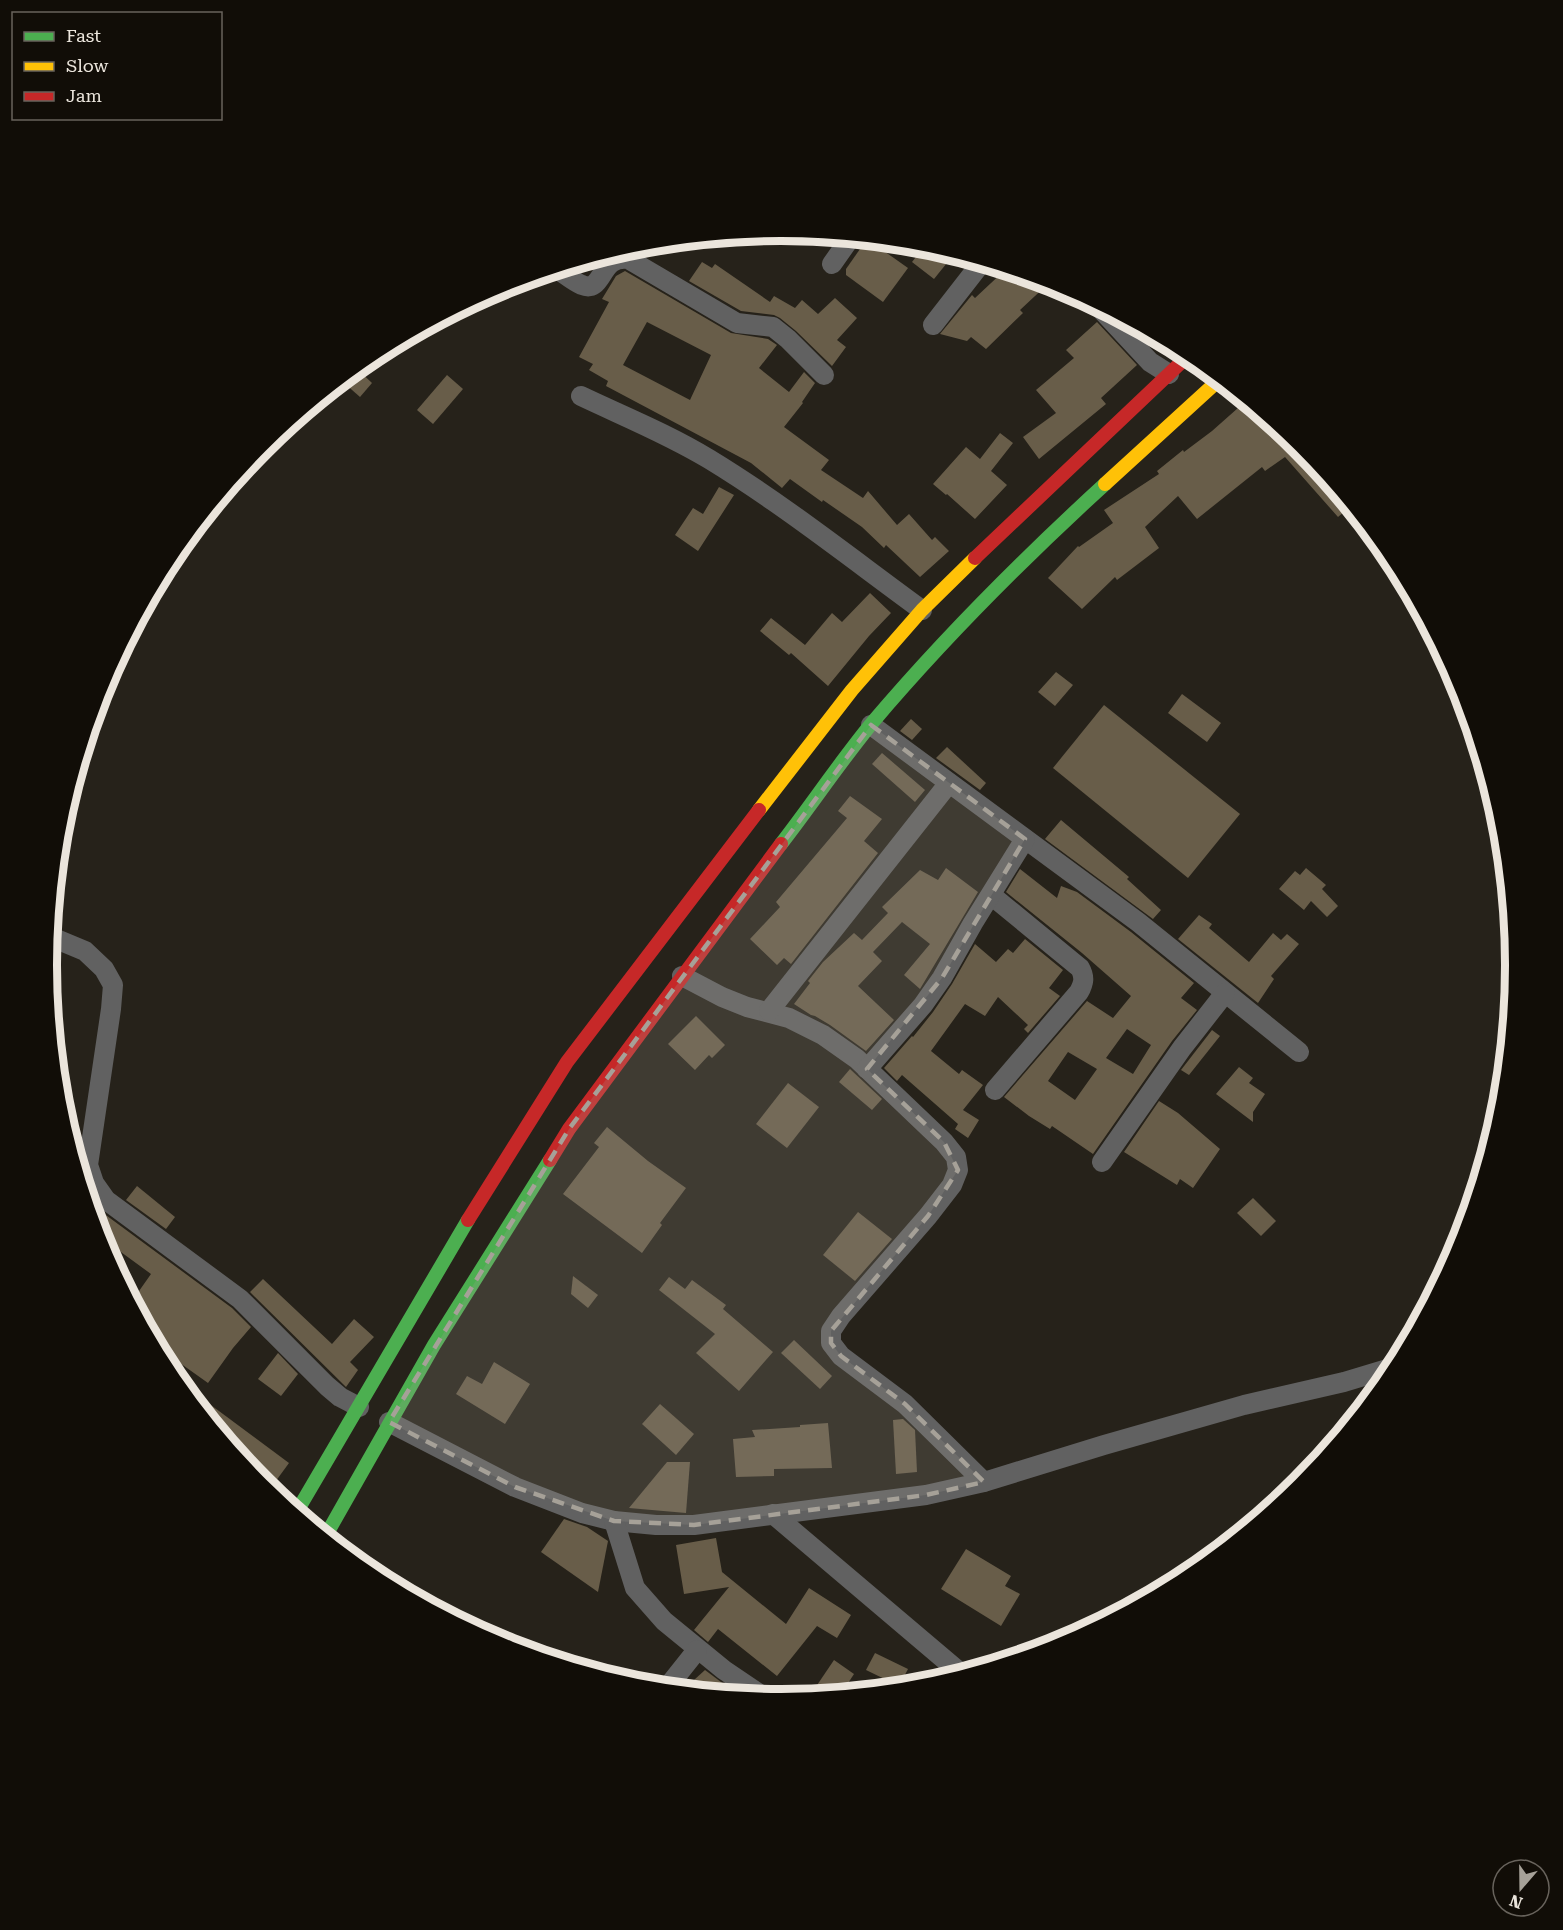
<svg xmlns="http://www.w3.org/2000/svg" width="1563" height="1930" viewBox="0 0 1563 1930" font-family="'Roboto Serif',serif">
<rect width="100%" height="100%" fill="#26221a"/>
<g fill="#685d49" fill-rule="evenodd">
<path d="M867,239L908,268L883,302L846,275V269Z"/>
<path d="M926,244L955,253L934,279L912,262Z"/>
<path d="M702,262L712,268L715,264L770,302L774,296L795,308L802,300L818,314L835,298L857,318L837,340L846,347L832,366L796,331L780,318L774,315L741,311L689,281Z"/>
<path d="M1006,269L1050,282L1020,310L1023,313L986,349L971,337L967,341L940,334L972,295L975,298Z"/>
<path d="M625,271L731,333L768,339L777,345L759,368L789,392L804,372L815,383L802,402L803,403L784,427L829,460L821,470L863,498L868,491L897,525L909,514L932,540L935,537L949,551L920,577L886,545L884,548L862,527L823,500L822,502L790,479L782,488L751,463L606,386L608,381L589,370L593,364L579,357L609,302L602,299L616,276ZM647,322L711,355L690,400L623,365Z"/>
<path d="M1128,321L1161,338L1152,347Z"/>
<path d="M1097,322L1137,365L1101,398L1106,404L1039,459L1023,437L1056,413L1036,390L1074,358L1066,350Z"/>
<path d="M356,368L372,383L360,397L343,382Z"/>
<path d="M447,375L463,389L433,424L417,410Z"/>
<path d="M1247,400L1301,446L1351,506L1338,517L1285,457L1265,471L1262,467L1197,519L1178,496L1145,527L1159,548L1117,580L1115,577L1082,609L1048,578L1078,546L1079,547L1113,523L1104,510L1159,474L1157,471L1183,450L1184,452L1212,431Z"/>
<path d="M1000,433L1013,443L991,471L1007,485L975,519L947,494L946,495L933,484L966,447L980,459Z"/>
<path d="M719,487L734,495L698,551L675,535L693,508L703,514Z"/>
<path d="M870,593L891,613L869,636L828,686L791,653L789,655L760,631L771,618L805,645L832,613L842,622Z"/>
<path d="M1056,672L1073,685L1055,706L1038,692Z"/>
<path d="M1182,694L1221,723L1207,742L1168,713Z"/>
<path d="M1104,705L1240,814L1188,878L1053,768Z"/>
<path d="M911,719L922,729L912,740L900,731Z"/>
<path d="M947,747L986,783L980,790L936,758Z"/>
<path d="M882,753L925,790L915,802L872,764Z"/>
<path d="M850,796L882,819L864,841L878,853L791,964L784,958L777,965L750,939L780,907L776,902L847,818L838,811Z"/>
<path d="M1061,820L1129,877L1127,879L1161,910L1153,919L1045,839Z"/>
<path d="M946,868L978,892L920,989L904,975L930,944L902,922L873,952L882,961L858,986L894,1020L866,1051L830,1025L815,1016L811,1015L794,1004L810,983L808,981L823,962L854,933L862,940L888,913L882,907L920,870L938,880Z"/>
<path d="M1306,868L1326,885L1322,889L1338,906L1327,917L1311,901L1304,910L1279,889L1295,871L1300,875Z"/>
<path d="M1020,869L1057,898L1061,886L1077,892L1131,932L1194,983L1181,998L1197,1010L1172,1041L1093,1154L1052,1126L1050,1129L1029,1116L1004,1097L1087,1001L1113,1018L1131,996L1082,953L1006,892ZM1127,1029L1151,1045L1133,1074L1106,1058ZM1068,1052L1097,1069L1075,1100L1048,1081Z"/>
<path d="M1199,915L1212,924L1209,928L1249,962L1273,933L1281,940L1287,934L1299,944L1271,976L1274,979L1258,1003L1178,939Z"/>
<path d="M1025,939L1063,970L1049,988L1060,996L1028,1033L1024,1029L1028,1025L998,997L985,1016L965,1004L931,1051L959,1074L962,1070L983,1085L963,1110L979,1120L968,1138L955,1129L958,1124L902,1075L897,1081L884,1068L912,1036L913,1037L933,1012L952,984L975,944L996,962L1008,949L1013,953Z"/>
<path d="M696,1016L725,1045L712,1058L709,1055L695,1070L668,1044Z"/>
<path d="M1212,1030L1220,1036L1189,1075L1181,1070Z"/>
<path d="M1239,1067L1253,1078L1249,1083L1265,1094L1253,1112V1122L1216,1094Z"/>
<path d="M850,1069L882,1099L872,1110L839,1082Z"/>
<path d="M788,1083L819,1107L787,1148L756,1124Z"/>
<path d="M1159,1101L1178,1113L1220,1149L1193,1188L1180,1179L1177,1185L1124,1152Z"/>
<path d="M607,1127L648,1161L686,1188L660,1223L662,1225L642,1253L563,1194L599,1147L594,1143Z"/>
<path d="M137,1186L175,1217L166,1229L126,1200Z"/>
<path d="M86,1193L99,1210L232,1308L251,1327L233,1348L208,1383L156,1346L132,1301L151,1274L99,1236Z"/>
<path d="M1253,1198L1276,1221L1261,1236L1237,1213Z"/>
<path d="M858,1212L892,1239L855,1281L823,1255Z"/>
<path d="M573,1276L598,1295L588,1308L571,1294Z"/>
<path d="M669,1277L685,1289L692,1280L726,1305L723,1309L773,1352L739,1391L696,1353L715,1334L659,1290Z"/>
<path d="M263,1279L332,1344L354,1319L374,1337L350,1362L358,1370L346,1387L250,1292Z"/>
<path d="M794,1340L832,1376L820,1389L781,1353Z"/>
<path d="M278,1353L298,1374L281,1396L258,1379Z"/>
<path d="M494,1362L530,1384L505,1424L456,1394L467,1376L482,1384Z"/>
<path d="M192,1391L289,1463L270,1489L256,1478L188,1395Z"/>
<path d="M660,1404L694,1434L676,1455L642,1424Z"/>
<path d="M903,1419L915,1430L917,1472L896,1474L893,1420Z"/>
<path d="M828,1423L832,1468L774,1469V1476L736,1477L733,1439L755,1437L752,1430L800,1427V1425Z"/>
<path d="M667,1462H690L686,1513L629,1508Z"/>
<path d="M564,1519L587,1527L608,1541L598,1592L541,1552Z"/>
<path d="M716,1538L722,1572L786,1624L809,1588L851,1615L837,1638L817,1626L777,1676L718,1629L708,1642L694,1630L729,1587L684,1594L676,1545Z"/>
<path d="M966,1549L1011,1576L1005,1586L1020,1594L1001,1626L941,1589Z"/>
<path d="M875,1653L908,1669L899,1686L866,1670Z"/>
<path d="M834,1660L854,1674L841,1694L809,1697Z"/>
<path d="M705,1670L725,1685L716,1694L683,1690Z"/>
</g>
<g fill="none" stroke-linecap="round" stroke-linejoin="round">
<g stroke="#616161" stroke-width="20">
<path d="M832,264L851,237"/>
<path d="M557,269C565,274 573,281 582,285C604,294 599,255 628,259L737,323L773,327L788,339L824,375"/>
<path d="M1096,304L1150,362L1169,374"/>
<path d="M933,325L982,262"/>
<path d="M581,396C623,416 668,434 709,459C783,504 852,559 922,610"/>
<path d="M871,725L1138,922L1299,1052"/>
<path d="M991,895L1080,968C1085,977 1084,983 1079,992L995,1090"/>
<path d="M49,936L85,951L104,969L113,985L111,1009L88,1165L94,1183L106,1200L240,1299L327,1386L340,1397L359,1407"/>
<path d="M682,976L722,997L747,1007L789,1018L823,1035L857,1059L944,1142L956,1157L958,1170L952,1185L928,1216L841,1316L831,1331V1343L841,1356L905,1404L984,1482"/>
<path d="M769,1011L949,783"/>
<path d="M867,1069L923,1005L942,978L973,923L1025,839"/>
<path d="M1102,1162L1182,1048L1225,993"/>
<path d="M389,1422L515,1487L582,1513L614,1521L656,1525H694L926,1495L984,1482L1104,1445L1244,1405L1344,1382L1397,1366"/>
<path d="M773,1514L957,1670"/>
<path d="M614,1521L635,1588L664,1621L724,1670L767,1699"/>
<path d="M666,1689L697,1650"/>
</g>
<g stroke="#4caf50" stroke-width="14">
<path d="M781,844C812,804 840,762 872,723C944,638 1023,559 1105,484"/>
<path d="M296,1513L468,1220"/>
<path d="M325,1537L434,1345L550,1160"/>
</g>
<g stroke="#ffc107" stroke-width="14">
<path d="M1105,484L1220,379"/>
<path d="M759,810L852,690L922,610L975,558"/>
</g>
<g stroke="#c62828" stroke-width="14">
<path d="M975,558L1190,354"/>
<path d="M550,1160L569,1129L781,844"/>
<path d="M468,1220L567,1062L759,810"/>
</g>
</g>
<path fill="#a6a198" fill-opacity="0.2" stroke="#a6a198" stroke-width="4.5" stroke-dasharray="12 8" stroke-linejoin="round" d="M871,725L1025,839L942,978L867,1069L944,1142L958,1170L928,1216L831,1331V1343L841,1356L905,1404L984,1482L926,1495L694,1525L614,1521L515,1487L389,1422L569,1129Z"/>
<path d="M0 0H1563V1930H0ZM57 965a724 724 0 1 1 1448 0a724 724 0 1 1-1448 0Z" fill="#110d07" fill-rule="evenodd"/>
<path fill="none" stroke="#ebe5dc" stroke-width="8" d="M57 965a724 724 0 1 1 1448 0a724 724 0 1 1-1448 0Z"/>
<rect x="12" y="12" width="210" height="108" fill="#110d07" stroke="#68635c" stroke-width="1.5"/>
<rect x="24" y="32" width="30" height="9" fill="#4caf50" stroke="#68635c" stroke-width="1.5"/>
<text x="66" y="42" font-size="18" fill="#ebe5dc">Fast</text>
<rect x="24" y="62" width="30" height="9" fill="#ffc107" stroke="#68635c" stroke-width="1.5"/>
<text x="66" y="72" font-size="18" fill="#ebe5dc">Slow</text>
<rect x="24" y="92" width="30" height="9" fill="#c62828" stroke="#68635c" stroke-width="1.5"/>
<text x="66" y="102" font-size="18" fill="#ebe5dc">Jam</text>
<g transform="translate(1521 1888) rotate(200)"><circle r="28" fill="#110d07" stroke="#68635c" stroke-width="1.5"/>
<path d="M0-4.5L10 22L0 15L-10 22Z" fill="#a6a198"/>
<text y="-9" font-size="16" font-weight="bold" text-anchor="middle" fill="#ebe5dc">N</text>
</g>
</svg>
